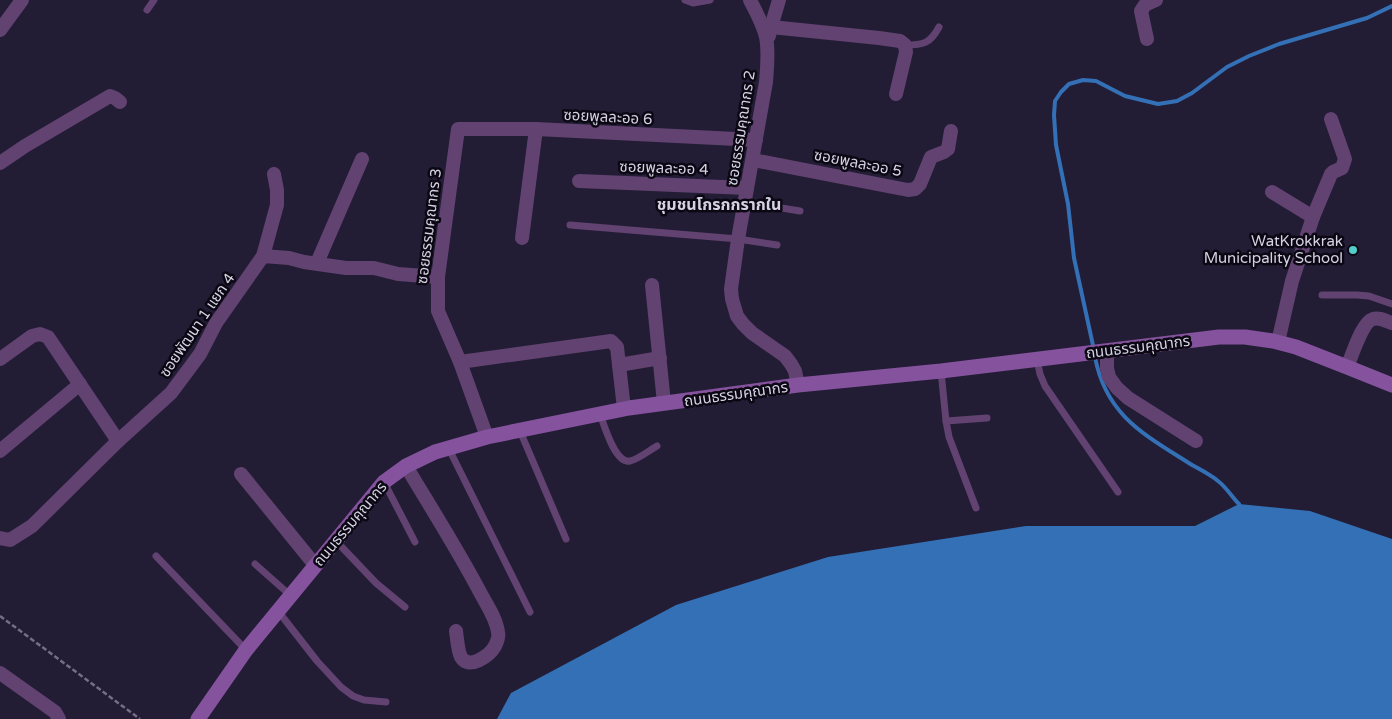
<svg xmlns="http://www.w3.org/2000/svg" width="1392" height="719" viewBox="0 0 1392 719" font-family="'Varela Round','Noto Sans Thai',sans-serif">
<rect width="100%" height="100%" fill="#221c35"/>
<path fill="#3470b5" d="M1239,504L1310,511L1392,539V719H497L511,693L676,605L828,557L1026,526H1195Z"/>
<g fill="none" stroke-linecap="round" stroke-linejoin="round">
<g stroke="#3470b5" stroke-width="4">
<path d="M1094,350L1074,258L1068,204L1056,145L1054,115L1055,101L1061,92L1069,84L1083,80L1096,81L1125,96L1158,104L1177,101L1192,93L1227,67L1249,56L1279,44L1367,18L1392,6"/>
<path d="M1095,357C1106,416 1145,435 1192,465C1201,470 1211,475 1218,481C1226,487 1232,497 1239,504L1240,509"/>
</g>
<path stroke="#746f85" stroke-width="2.5" stroke-dasharray="5 2.5" stroke-linecap="butt" d="M0,616L140,719"/>
<g stroke="#614270" stroke-width="7">
<path d="M685,0L693,3L710,0"/>
<path d="M147,10L154,0"/>
<path d="M905,45C923,45 930,44 939,27"/>
<path d="M745,202L800,211"/>
<path d="M570,225L738,239L777,245"/>
<path d="M1322,295H1357L1369,296L1392,304"/>
<path d="M1037,359L1040,374L1045,386L1118,492"/>
<path d="M941,371L946,421L949,437L976,508"/>
<path d="M600,414C604,425 615,464 630,461C637,460 650,450 657,446"/>
<path d="M946,421L987,418"/>
<path d="M520,431L566,539"/>
<path d="M449,449L530,612"/>
<path d="M384,482L415,542"/>
<path d="M336,541L376,583L405,607"/>
<path d="M156,556L246,650"/>
<path d="M255,564L290,595"/>
<path d="M278,611L317,661L341,687L353,696L364,700L386,702"/>
</g>
<g stroke="#614270" stroke-width="14">
<path d="M750,0C756,12 763,24 766,37C769,52 767,68 766,82L738,239L731,289L732,299L737,316L743,324L752,333L785,356L791,364L795,371L798,385"/>
<path d="M771,27L879,38L900,41L905,45L906,52L896,94"/>
<path d="M0,30L22,0"/>
<path d="M769,36L771,27L779,0"/>
<path d="M1147,39L1141,11L1145,5L1156,0"/>
<path d="M753,160L908,190L915,189L920,184L931,157L944,152L948,149L951,131"/>
<path d="M0,163L25,146L110,96L115,98L120,102"/>
<path d="M579,181L747,188"/>
<path d="M1272,192L1313,217L1292,281L1278,342"/>
<path d="M1313,217L1331,174L1333,172L1342,168L1345,159L1331,119"/>
<path d="M522,238L536,129"/>
<path d="M263,256L277,205V190L274,174"/>
<path d="M317,263L362,159"/>
<path d="M652,285L664,403"/>
<path d="M1107,351V368L1109,377L1117,388L1128,398L1196,441"/>
<path d="M0,359L32,336L40,334L48,337L118,441"/>
<path d="M460,362L611,341L617,347L624,409"/>
<path d="M619,365L660,358"/>
<path d="M1347,367C1352,356 1362,322 1373,319C1379,317 1386,321 1392,323"/>
<path d="M487,437L460,362L438,311V277L458,129H536L756,140"/>
<path d="M0,451L80,384"/>
<path d="M406,466C431,508 458,550 481,594C487,605 496,618 498,632C499,636 497,642 495,646C490,655 469,671 461,657C458,652 457,638 456,631"/>
<path d="M241,474L315,565"/>
<path d="M0,538L10,540L32,526L118,441L171,393L200,354L216,323L263,256L289,258L304,262L346,268H374L398,274L438,277"/>
<path d="M0,673L55,712L59,719"/>
</g>
<path stroke="#85529d" stroke-width="15" d="M198,719L246,650L384,482L406,466L435,452L487,437L629,408L798,385L941,371L1219,337H1245L1273,341L1296,347L1347,367L1392,385"/>
</g>
<circle fill="#53cdca" stroke="#0b0813" stroke-width="2" cx="1353" cy="250" r="5"/>
<g text-anchor="middle" dominant-baseline="central" stroke-width="5" stroke-linejoin="round" paint-order="stroke">
<g font-size="15" fill="#d5d2e3" stroke="#0b0813">
<text transform="translate(608 117) rotate(3)">ซอยพูลละออ 6</text>
<text transform="translate(741 128) rotate(-81)">ซอยธรรมคุณากร 2</text>
<text transform="translate(858 163) rotate(11)">ซอยพูลละออ 5</text>
<text transform="translate(664 168) rotate(2)">ซอยพูลละออ 4</text>
<text transform="translate(429 226) rotate(-83)">ซอยธรรมคุณากร 3</text>
<text transform="translate(197 325) rotate(-56)">ซอยพัฒนา 1 แยก 4</text>
<text transform="translate(1138 347) rotate(-7)">ถนนธรรมคุณากร</text>
<text transform="translate(736 394) rotate(-8)">ถนนธรรมคุณากร</text>
<text transform="translate(350 524) rotate(-50)">ถนนธรรมคุณากร</text>
</g>
<g font-size="15" fill="#d5d2e3" stroke="#0b0813" text-anchor="end">
<text x="1343" y="241">WatKrokkrak<tspan x="1343" dy="17">Municipality School</tspan></text>
</g>
<g font-size="16" font-weight="bold" fill="#d5d2e3" stroke="#0b0813">
<text x="719" y="205">ชุมชนโกรกกรากใน</text>
</g>
</g>
</svg>
